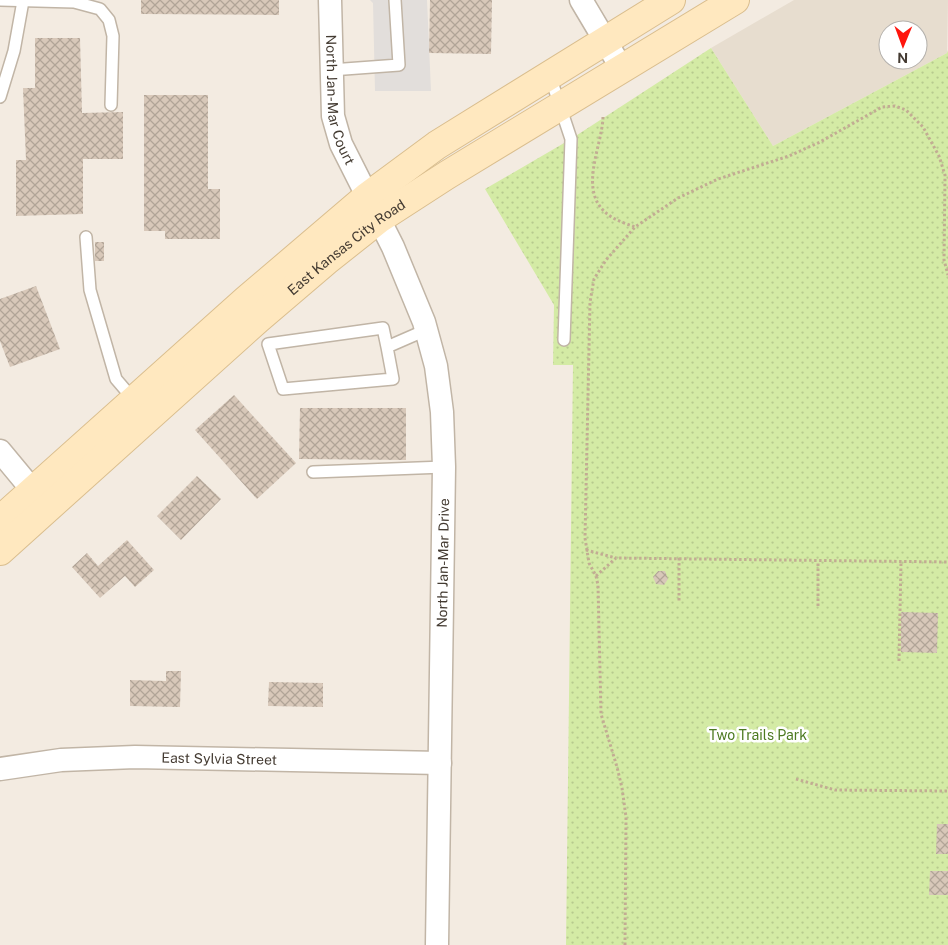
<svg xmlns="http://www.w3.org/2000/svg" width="948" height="945" viewBox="0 0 948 945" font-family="'Public Sans',sans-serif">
<defs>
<pattern id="park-dots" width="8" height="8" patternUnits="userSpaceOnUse" patternTransform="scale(1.25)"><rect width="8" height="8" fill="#d4eba5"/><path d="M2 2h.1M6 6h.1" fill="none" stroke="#b7ca8e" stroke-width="1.8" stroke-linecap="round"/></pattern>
<pattern id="building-cross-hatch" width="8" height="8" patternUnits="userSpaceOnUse" patternTransform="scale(1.25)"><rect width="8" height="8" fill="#d8c8b9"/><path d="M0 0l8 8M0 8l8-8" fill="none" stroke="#b1a497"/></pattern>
</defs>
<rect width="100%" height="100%" fill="#f3ebe1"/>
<path fill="#e7ddcf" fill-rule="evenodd" d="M794,0H948L947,53L773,146L711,48ZM888,30H918V60H888Z"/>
<path fill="url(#park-dots)" d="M711,48L773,146L947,53L948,50V945H566L573,365H553L554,305L485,189L571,139Z"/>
<path fill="#e2dedb" d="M370,0H427L431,91H375L373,3Z"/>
<g fill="url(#building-cross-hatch)">
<path d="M141,0H279V15L141,14Z"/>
<path d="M430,0H492L491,54L429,53Z"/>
<path d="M35,38H80L82,113L123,112V159H83V214L16,216V160H26L23,88H35Z"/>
<path d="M144,95H208V189H220V239H165V231H144Z"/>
<rect x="95" y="242" width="9" height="19"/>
<path d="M36,286L60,349L10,367L0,341V299Z"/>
<path d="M234,395L296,463L257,499L195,430Z"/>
<path d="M300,408H406V460L299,459Z"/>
<path d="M197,476L221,499L181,540L157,516Z"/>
<path d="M127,540L154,570L135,587L125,576L100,598L72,567L87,553L98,566Z"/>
<path d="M658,571H665L668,579L664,585L656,584L653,577Z"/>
<path d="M901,612L938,613L937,653L901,652Z"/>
<path d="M166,671H181L180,707L130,706V680L166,681Z"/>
<path d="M269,682L323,683V707L268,706Z"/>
<path d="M937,824H948V854H936Z"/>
<path d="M930,871H948V895H929Z"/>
</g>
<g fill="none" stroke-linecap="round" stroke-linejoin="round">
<g stroke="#c1b5a6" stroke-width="14">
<g id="service">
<path d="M0,0L74,2L100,9L109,20L113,36L111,105"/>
<path d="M331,70L399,65L395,0"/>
<path d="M550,76L571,139L564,340"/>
<path d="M0,97L14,51L23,1"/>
<path d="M86,237L90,290L116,379L134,400"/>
<path d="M387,347L383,328L268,344L283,389L393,379L387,347L426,330"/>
<path d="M313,472L444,467"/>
</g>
</g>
<g stroke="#c1b5a6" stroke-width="25">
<g id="minor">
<path id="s1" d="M330,0L333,116L341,144L393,247L424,322L436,366L442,412L444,467L437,945"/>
<path d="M581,0L622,69"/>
<path d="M0,451L44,504"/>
<path id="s2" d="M0,769L61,760L135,757L440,763"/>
</g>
</g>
<g stroke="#dabe8e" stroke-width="30">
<g id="secondary">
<path d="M0,520L246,300L368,196L437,145L671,0"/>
<path id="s3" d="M0,551L258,319L326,261L379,219L447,175L735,0"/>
</g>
</g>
<g stroke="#c2ac93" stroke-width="3" stroke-dasharray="2.5 2.5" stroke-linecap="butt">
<path d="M603,117C602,148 576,193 610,216C617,221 627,224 635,227"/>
<path d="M586,550L616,558"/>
<path d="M679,558V603"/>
<path d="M596,576L616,558L948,562"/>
<path d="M818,606V561"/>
<path d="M899,661L901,562"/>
<path d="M796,779L835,790L948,791"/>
<path d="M625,945L626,817L622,788L617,767L601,714L598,585L596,576L589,563L585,538L590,302L594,279L606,260L635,227L678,198L718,179L789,156L820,142L882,107L895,106L906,110L923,127L939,156L945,175L944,260L948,275"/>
</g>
<use href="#service" stroke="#fff" stroke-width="11"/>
<use href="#minor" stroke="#fff" stroke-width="22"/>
<use href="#secondary" stroke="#ffe8bf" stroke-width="28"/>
</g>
<g text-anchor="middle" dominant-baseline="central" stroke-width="5" stroke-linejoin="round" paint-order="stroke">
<g font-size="14" fill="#443b32" stroke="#fff">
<text stroke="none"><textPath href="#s1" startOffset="101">North Jan-Mar Court</textPath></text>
<text stroke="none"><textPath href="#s3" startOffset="461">East Kansas City Road</textPath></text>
<text transform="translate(443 563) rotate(-89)">North Jan-Mar Drive</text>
<text stroke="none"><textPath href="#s2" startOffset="220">East Sylvia Street</textPath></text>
</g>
<g font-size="14" fill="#4d7a21" stroke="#fff">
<text x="758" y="735">Two Trails Park</text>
</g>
</g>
<g transform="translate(903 45) rotate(181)"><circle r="24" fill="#ffffff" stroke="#b4b1ad"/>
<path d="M0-4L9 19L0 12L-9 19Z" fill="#ff150c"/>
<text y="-8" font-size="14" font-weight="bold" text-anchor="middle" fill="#443b32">N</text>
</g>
</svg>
